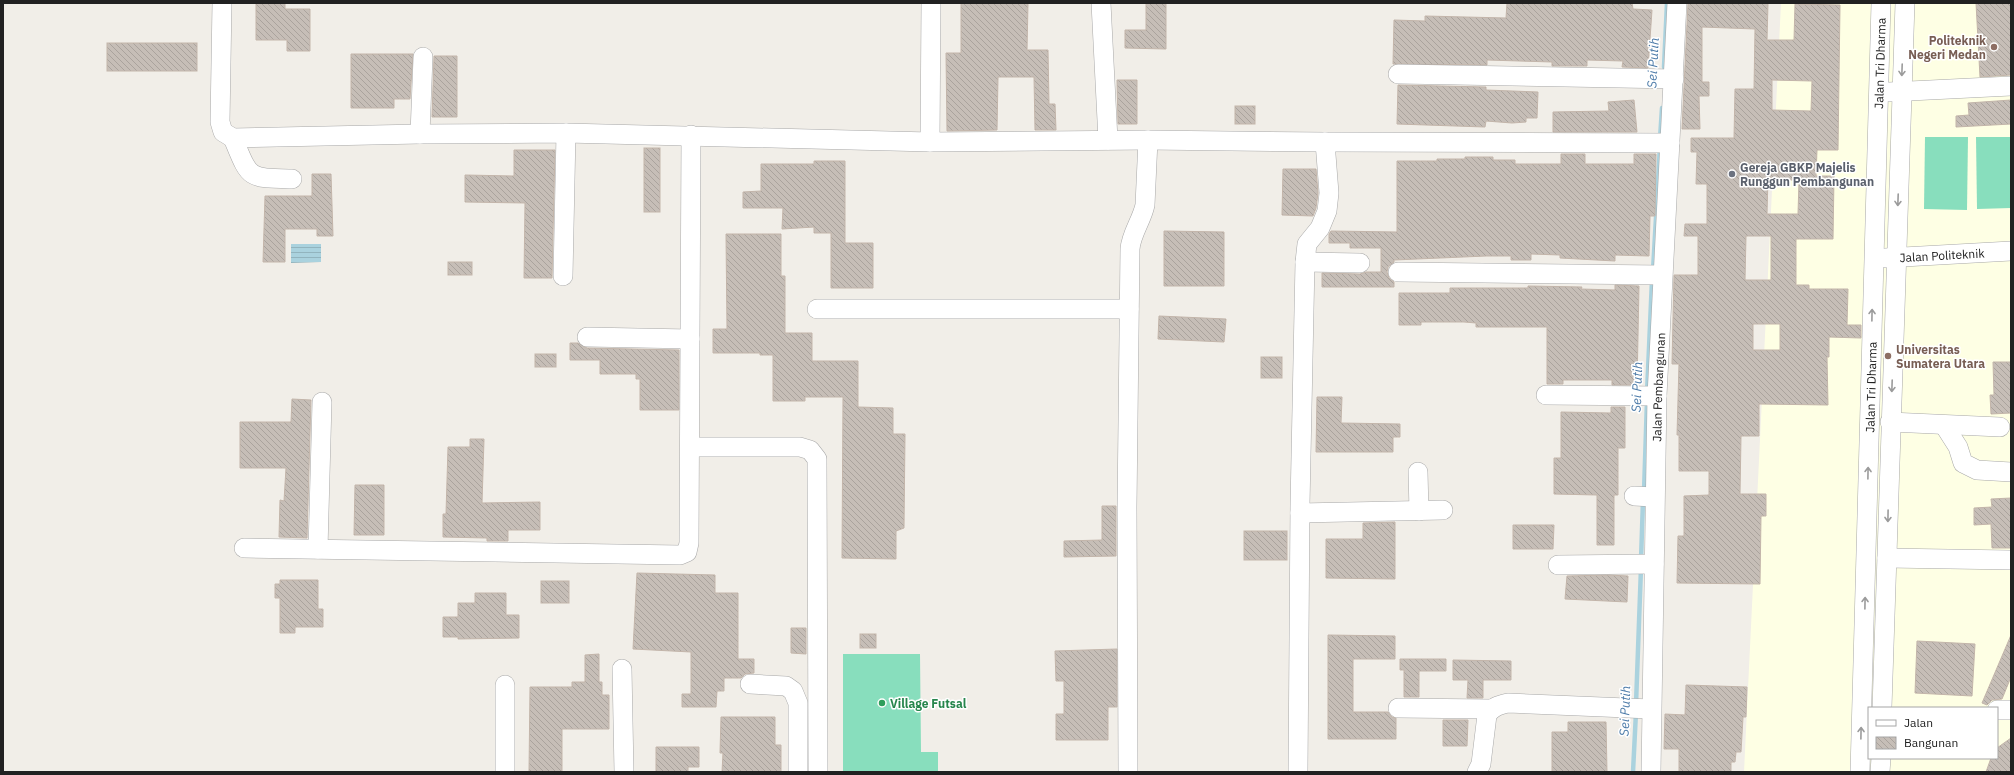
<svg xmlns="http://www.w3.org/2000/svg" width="2014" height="775" viewBox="0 0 2014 775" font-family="'IBM Plex Sans',sans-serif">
<defs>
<pattern id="water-rules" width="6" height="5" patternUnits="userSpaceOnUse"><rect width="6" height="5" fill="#aad2de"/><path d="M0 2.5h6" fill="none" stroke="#92b4be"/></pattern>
<pattern id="building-back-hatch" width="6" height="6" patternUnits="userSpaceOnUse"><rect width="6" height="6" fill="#c6beb7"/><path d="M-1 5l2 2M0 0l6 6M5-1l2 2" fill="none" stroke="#aaa39d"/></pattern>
</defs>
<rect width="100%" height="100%" fill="#f1eee8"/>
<path fill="#feffe4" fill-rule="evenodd" d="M1781,3H2011V772H1744ZM1869,708H1997V758H1869Z"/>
<g fill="#88debd">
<path d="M1925,137H1968L1967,210L1924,209Z"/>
<path d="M1976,137H2011V208L1977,209Z"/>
<path d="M843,654H920L921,752H938V772H843Z"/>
</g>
<path fill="url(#water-rules)" d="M291,244H321V262L291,263Z"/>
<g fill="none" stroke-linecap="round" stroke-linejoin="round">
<g stroke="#aad2de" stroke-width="4.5">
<path d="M1664,67L1667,3"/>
<path d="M1660,139L1662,108"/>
<path d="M1653,271L1660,146"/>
<path d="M1647,393L1652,280"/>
<path d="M1644,492L1647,400"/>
<path d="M1641,560L1643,500"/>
<path d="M1636,704L1641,568"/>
<path d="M1633,772L1636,712"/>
</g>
</g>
<g fill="url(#building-back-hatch)" stroke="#c3b5aa" fill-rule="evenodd">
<path d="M256,3H285V9H310V51H287V40H256Z"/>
<path d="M961,3H1028L1027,50H1048L1049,104H1055L1056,130H1035L1034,77H998L997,130L947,131L946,53H961Z"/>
<path d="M1146,3H1166V49L1125,48V30H1146Z"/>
<path d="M1507,3H1632L1633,9L1652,10L1648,68L1622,67L1623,61L1587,60V66H1552V62L1487,60V65L1393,64L1394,20L1425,21V16L1506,18Z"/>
<path d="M1688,3H1768L1767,40H1794L1795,4L1840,5L1838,150H1817L1816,176H1834L1833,239H1796V285H1809V289H1848L1847,325H1861V338L1829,337V357H1827L1828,405L1759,404V436H1741L1740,494H1766V516H1761L1760,584L1677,583L1678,536H1684V496L1709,495V471H1679V435H1677L1679,364H1672L1674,275H1698V236H1684L1685,224H1707V184H1696L1697,152H1691V138H1734L1735,89H1754L1755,29L1702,27V82H1709V96H1699L1700,129H1682ZM1772,80L1812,81L1811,111L1772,110ZM1768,177L1799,181L1798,214H1767ZM1746,236H1771V280H1745ZM1753,324H1780V350H1753Z"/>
<path d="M1976,3H2011V75L1980,77Z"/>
<rect x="107" y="43" width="90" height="28"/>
<path d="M351,54H413L410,99H394V108H351Z"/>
<path d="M434,56H457V117H432Z"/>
<path d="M1117,80H1137V124H1118Z"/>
<path d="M1398,85L1486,87V90L1538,92L1537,118H1526V122L1512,123L1486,121L1485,127L1397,124Z"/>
<path d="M1634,100L1637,132H1553V112L1609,111L1608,102Z"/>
<path d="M2011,100V124L1956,127V116L1969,115L1968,103Z"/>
<rect x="1235" y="106" width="20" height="18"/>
<rect x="644" y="148" width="16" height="64"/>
<path d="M514,150H555L552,278H524L525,203L465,202V175L514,176Z"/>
<path d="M1561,154H1585V164H1634V154H1656L1655,216H1650L1649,256L1615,255V261L1560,258V255L1531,254V260H1511V256H1486L1394,260V262L1388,267L1387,272L1389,278L1394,282V287H1322V273L1360,274L1366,272H1381V248H1350V243H1329V234L1331,231L1397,232V161H1437V159H1465V157H1493V160H1515V164H1561Z"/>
<path d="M814,161H845V243H873V288H831V233H814V227L782,229L783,208H743V192L761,191V164H814Z"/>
<path d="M1283,169H1316L1318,193L1316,208L1313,216L1282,215Z"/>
<path d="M312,174H331L333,236H317V229H285V262H263L265,196H312Z"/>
<path d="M1164,231L1224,232V286H1164Z"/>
<path d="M726,234H781V276H785V333H812V361H858V407L893,408V434H905L904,528L896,531V559L842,558L843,397H805V401H773V355H760V353H713V329H727Z"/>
<rect x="448" y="262" width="24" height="13"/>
<path d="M1615,285L1639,286L1637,385H1612V380H1563V384H1547V327H1476V323L1464,322H1421V325H1399V293H1450V288H1528V286L1582,287L1581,289L1615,290Z"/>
<path d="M1159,316L1226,319L1224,342L1158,339Z"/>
<path d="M570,343H578L587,348L679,350V410H640V379H636V374H600V360H570Z"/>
<rect x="535" y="354" width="21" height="13"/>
<rect x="1261" y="357" width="21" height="21"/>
<path d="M1993,362H2011V413L1991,414L1990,395H1994Z"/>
<path d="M1317,397H1342L1341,423L1400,424V437H1393V452H1316Z"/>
<path d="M292,399L311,400L307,538L279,537L280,500L284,501L286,468H240V422H291Z"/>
<path d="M1611,407H1625V448H1618V495H1614V545H1597V495L1554,494V458H1561V412L1611,413Z"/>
<path d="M470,439H484L482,503L540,502V530H508V541H487V538L443,537V514H446L448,447H470Z"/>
<path d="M355,485H384V535H354Z"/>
<path d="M2011,498V548H1992L1991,524L1974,525V508L1992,507L1991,499Z"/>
<path d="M1102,506H1116V556L1064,557V541L1102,540Z"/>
<path d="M1395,522V579L1326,578V539H1363V523Z"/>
<path d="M1513,525H1554L1553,549H1513Z"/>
<rect x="1244" y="531" width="43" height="29"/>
<path d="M637,573L715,575V593H738V659H754V673L745,674L741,678H724V691H717L716,707H682V694H691V652L633,649Z"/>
<path d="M1608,575L1628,576L1627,602L1565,599L1567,576Z"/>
<path d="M280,580H318V609H323V627H295V633H280V598H275V584H280Z"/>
<rect x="541" y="581" width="28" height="22"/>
<path d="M475,593H506V615H519V638L458,639V637H443V617H458V603H475Z"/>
<path d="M791,628H806V654L791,653Z"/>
<rect x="860" y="634" width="16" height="14"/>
<path d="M1328,635L1395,636V659H1353V712H1388L1392,717L1396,718V739H1328Z"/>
<path d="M2011,635V677L2002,699L1992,700L1987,705L1982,703Z"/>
<path d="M1917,641L1975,644L1972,696L1915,693Z"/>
<path d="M1117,649V707H1108V740H1056V714H1064V681H1056L1055,651Z"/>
<path d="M599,654V682H602V695H609V729H562V772H529L530,687H572V682H585V655Z"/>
<path d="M1400,659H1446V671H1419V697H1404V670H1400Z"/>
<path d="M1453,660L1511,661V680H1483V698H1467L1468,680H1453Z"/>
<path d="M1686,685L1747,687L1746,717H1743L1741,752H1736L1735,762H1731V772H1679V749H1664L1665,714L1685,715Z"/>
<path d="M721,717H775V745H781V772H722L723,753H720Z"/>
<path d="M1443,720H1468L1467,746H1443Z"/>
<path d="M1568,722H1606L1607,772H1552V732H1568Z"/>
<path d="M2011,738V772H1986L1991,758H1997V748Z"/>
<path d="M656,747H699V767H688V772H656Z"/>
</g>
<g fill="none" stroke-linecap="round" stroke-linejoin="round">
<g stroke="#a8a8a8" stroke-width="20">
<g id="minor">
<path d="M222,3L220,122L223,132L233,138L420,134L566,133L930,142L1148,140L1325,142L1670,143"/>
<path d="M1101,3L1108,140"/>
<path d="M1398,74L1674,79"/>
<path d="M1889,92L2011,86"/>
<path d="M420,134L423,57"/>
<path d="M233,138C250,179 247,178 292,179"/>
<path d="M930,142L931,3"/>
<path id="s1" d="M1885,258L2011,251"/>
<path d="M1305,262L1360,263"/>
<path d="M1398,272L1662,275"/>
<path d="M563,276L566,133"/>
<path d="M817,309H1129"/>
<path d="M587,337L690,339"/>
<path d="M1546,395L1657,396"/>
<path d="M1890,422L2000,427"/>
<path d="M1944,425L1958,447L1963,463L1977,470L2011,472"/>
<path d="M691,447H800L810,450L817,459L818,772"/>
<path d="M1418,472L1419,511"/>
<path d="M1634,496L1654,497"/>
<path d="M1300,513L1443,510"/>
<path d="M244,548L680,555L687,552L689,543L691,135"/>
<path d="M318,549L322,402"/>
<path d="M1887,558L2011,560"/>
<path d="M1558,565L1654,564"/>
<path d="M622,669L624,772"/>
<path d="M750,684L786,686L793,691L798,703V772"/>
<path d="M1398,708L1491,709"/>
<path d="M1882,708L1905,3"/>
<path d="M1997,710H2011"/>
<path d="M505,772V685"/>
<path d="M1128,772L1127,507L1130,249C1131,234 1142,220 1145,205L1148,140"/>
<path d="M1298,772L1300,505L1305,262L1307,244L1320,228L1327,211L1329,193L1325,142"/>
<path d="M1477,772L1481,764L1487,715C1492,707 1499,705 1508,703L1651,709"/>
<path id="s2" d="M1651,772L1657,396L1677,3"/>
<path id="s3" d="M1860,772L1881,3"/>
<path d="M1880,772L1881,758"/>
</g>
</g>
<use href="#minor" stroke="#fff" stroke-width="19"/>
</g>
<defs><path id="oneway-shaft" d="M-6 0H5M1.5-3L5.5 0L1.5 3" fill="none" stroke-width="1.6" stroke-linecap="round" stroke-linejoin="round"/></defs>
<g stroke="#9b9b9b">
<use href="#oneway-shaft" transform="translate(1902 70) rotate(92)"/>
<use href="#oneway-shaft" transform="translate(1898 200) rotate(92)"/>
<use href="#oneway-shaft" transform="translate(1872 315) rotate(-89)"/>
<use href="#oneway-shaft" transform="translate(1892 386) rotate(92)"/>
<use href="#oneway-shaft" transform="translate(1868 473) rotate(-89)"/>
<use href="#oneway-shaft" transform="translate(1888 516) rotate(91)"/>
<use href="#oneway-shaft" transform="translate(1865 603) rotate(-89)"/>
<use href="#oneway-shaft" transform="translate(1861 733) rotate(-89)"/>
</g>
<g fill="#8d6e63" stroke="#fff" stroke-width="1.5">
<circle cx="1994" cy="47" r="4"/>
<circle cx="1888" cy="356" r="4"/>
</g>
<circle fill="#6b7280" stroke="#fff" stroke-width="1.5" cx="1732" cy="174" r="4"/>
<circle fill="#2e9e5b" stroke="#fff" stroke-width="1.5" cx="882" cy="703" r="4"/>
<g text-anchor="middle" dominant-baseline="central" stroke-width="3" stroke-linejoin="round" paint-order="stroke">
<g font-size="12" font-weight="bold" fill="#785e54" stroke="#fff" text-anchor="end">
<text x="1986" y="40">Politeknik<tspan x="1986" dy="14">Negeri Medan</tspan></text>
<text x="1896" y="349" text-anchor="start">Universitas<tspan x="1896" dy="14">Sumatera Utara</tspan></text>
</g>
<g font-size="12" fill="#212121" stroke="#fff">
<text stroke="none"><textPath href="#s3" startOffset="709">Jalan Tri Dharma</textPath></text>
<text stroke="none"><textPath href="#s1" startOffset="57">Jalan Politeknik</textPath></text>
<text stroke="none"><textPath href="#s2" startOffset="385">Jalan Pembangunan</textPath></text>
<text stroke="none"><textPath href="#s3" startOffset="385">Jalan Tri Dharma</textPath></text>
</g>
<g font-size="12" font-weight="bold" fill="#5b616d" stroke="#fff" text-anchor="start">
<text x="1740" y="167">Gereja GBKP Majelis<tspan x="1740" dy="14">Runggun Pembangunan</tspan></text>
</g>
<g font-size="12" font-weight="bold" fill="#27864d" stroke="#fff" text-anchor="start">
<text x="890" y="703">Village Futsal</text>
</g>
<g font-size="13" font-style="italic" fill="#4b7aa8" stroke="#fff">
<text transform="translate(1653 63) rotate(-87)">Sei Putih</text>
<text transform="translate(1637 387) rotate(-88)">Sei Putih</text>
<text transform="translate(1625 711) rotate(-88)">Sei Putih</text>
</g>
</g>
<rect width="2014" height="775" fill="none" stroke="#212121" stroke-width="8"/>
<rect x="1868" y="707" width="130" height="52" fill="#ffffff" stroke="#a6a6a6"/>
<rect x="1876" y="720" width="20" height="6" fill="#ffffff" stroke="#a6a6a6"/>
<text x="1904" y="727" font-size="12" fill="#212121">Jalan</text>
<rect x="1876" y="737" width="20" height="12" fill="url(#building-back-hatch)" stroke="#a6a6a6"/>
<text x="1904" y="747" font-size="12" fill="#212121">Bangunan</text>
</svg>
